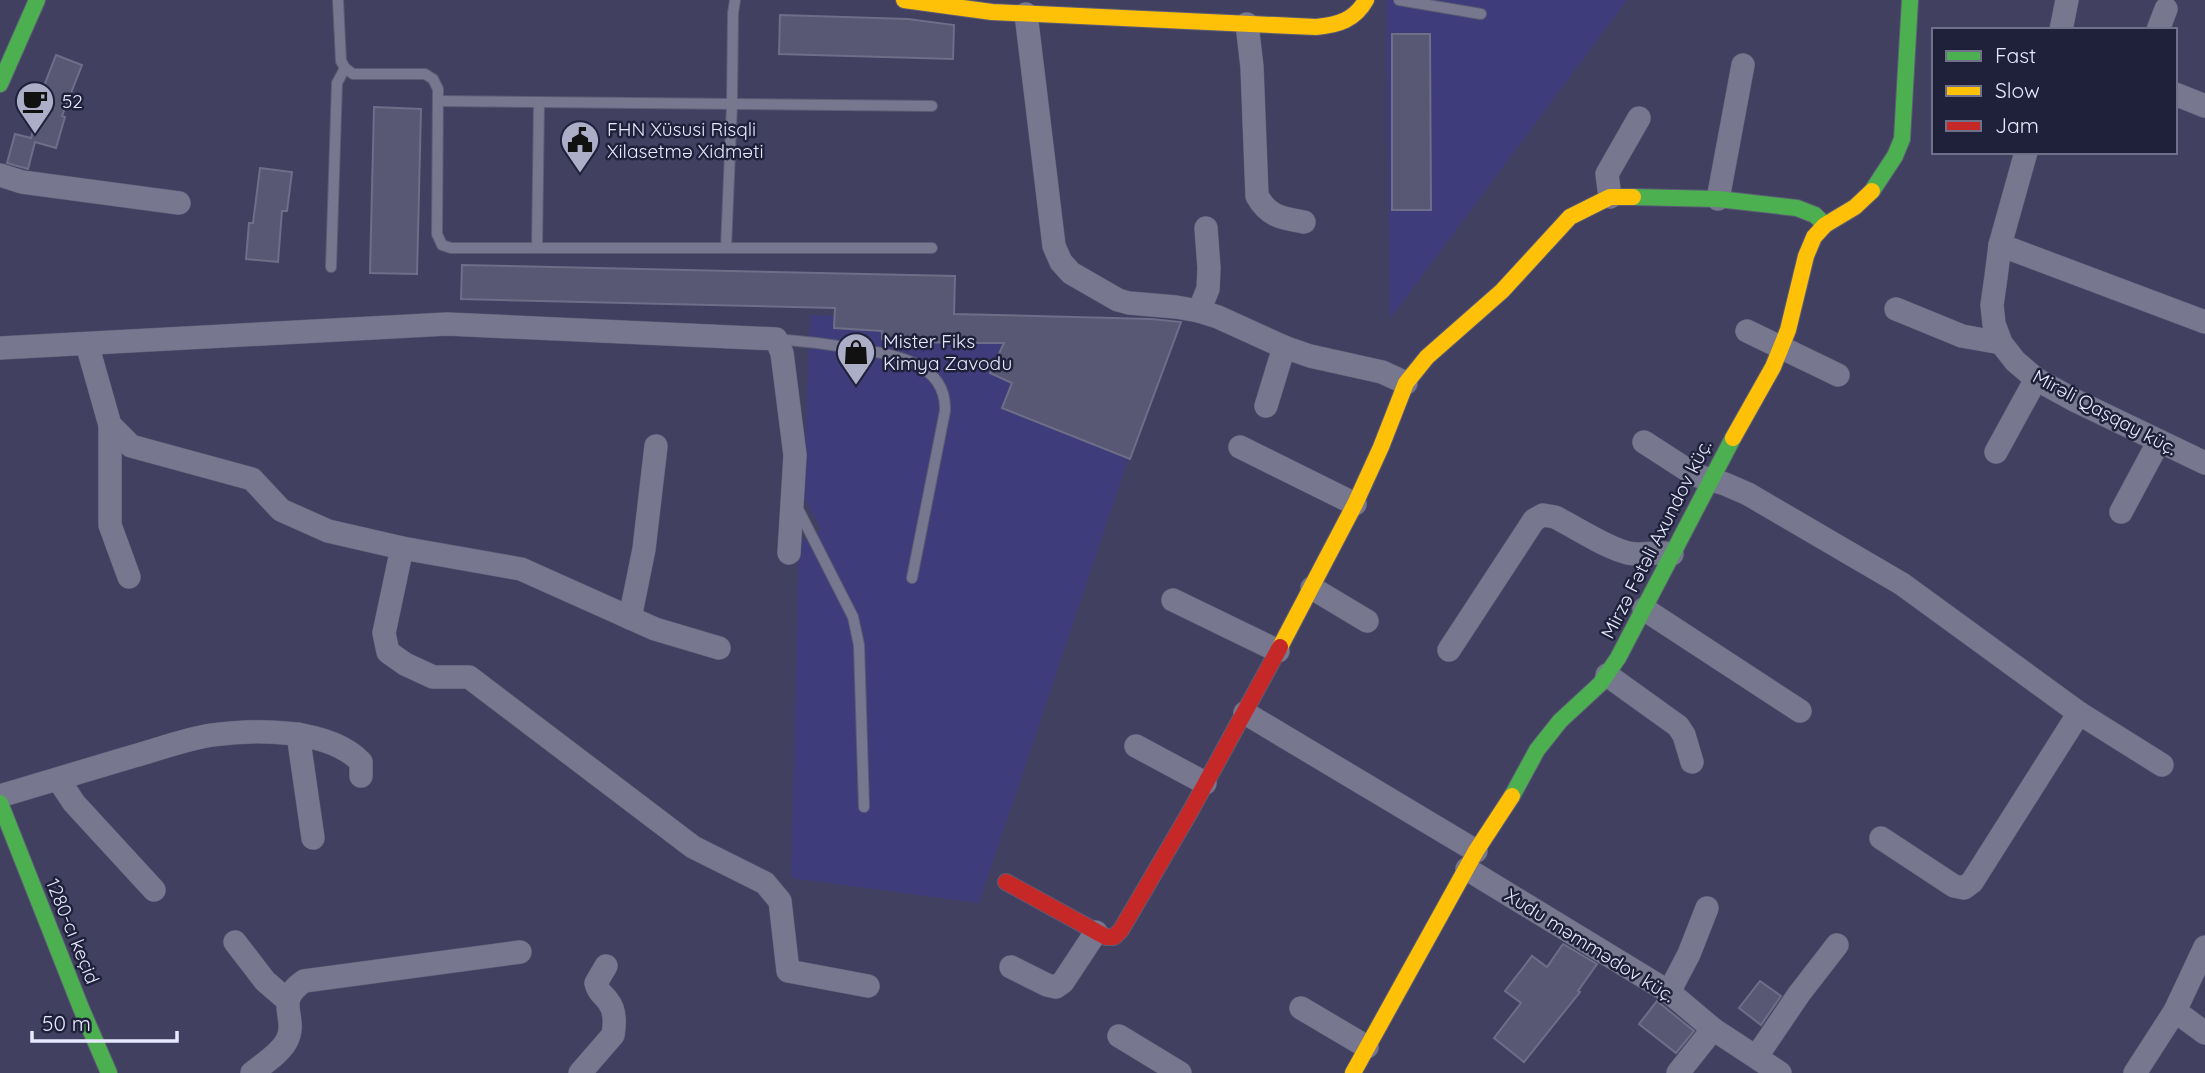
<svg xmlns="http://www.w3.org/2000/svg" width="2205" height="1073" viewBox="0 0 2205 1073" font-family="Quicksand,sans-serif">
<rect width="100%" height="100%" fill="#414061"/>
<g fill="#3e3c7a">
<path d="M1386,0H1627L1390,319Z"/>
<path d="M810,315L1173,326L979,903L791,878L799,542L821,530L803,495Z"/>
</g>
<g fill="#585874" stroke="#6e6e89" stroke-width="2">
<path d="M780,15L908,19L954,25L953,59L779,54Z"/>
<path d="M1392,34H1430L1431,210H1392Z"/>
<path d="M56,55L82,65L62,116L65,117L56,148L35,142L28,169L7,163L15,134L31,138L44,92L42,91Z"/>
<path d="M374,107L421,109L417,274L370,273Z"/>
<path d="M260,168L292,172L287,211H282L278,262L246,259L249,223H253Z"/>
<path d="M462,265L955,276L954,314L1151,319L1181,322L1130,459L1002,408L1012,383L990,373L1004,343H946L882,339V331L834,328L835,308L461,299Z"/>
<path d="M1563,944L1597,964L1578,991L1580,992L1524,1062L1494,1038L1521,1003L1505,991L1532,956L1547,967Z"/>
<path d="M1760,981L1781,996L1761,1025L1739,1008Z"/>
<path d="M1657,1001L1694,1031L1676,1053L1639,1024Z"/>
</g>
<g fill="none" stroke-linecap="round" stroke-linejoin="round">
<g stroke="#5c5c75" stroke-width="12">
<g id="lane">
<path d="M338,0L341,61L345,68L353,74H425L433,79L438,89L437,234L442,245L451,248H932"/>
<path d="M1399,0L1481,14"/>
<path d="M438,101L932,106"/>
<path d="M537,248L539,102"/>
<path d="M726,248L732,104L733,13L735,0"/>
<path d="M331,267L337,83L345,68"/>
<path d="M777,339C802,341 827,344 852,348C890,354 947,361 945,411L912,578"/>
<path d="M796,505L853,617L859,645L864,807"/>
</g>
</g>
<g stroke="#5c5c75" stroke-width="24">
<g id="street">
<path d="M1026,14L1054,246L1061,262L1071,273L1118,300L1129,303L1176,307L1199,311L1218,317L1284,347L1310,356L1382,372L1406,383"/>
<path d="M1247,24L1252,67L1257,196C1269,217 1282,218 1304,222"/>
<path d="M2061,30L2067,0"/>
<path d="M2158,30L2166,9"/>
<path d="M2175,94L2205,106"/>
<path d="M2026,152L2000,245L1996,277L1992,305L1994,324L2001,343L2015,361L2036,379L2076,401L2205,463"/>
<path d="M0,175L22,182L179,203"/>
<path d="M1610,197L1607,174L1639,118"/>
<path d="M1718,199L1743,65"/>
<path d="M2000,245L2205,322"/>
<path d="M1896,309L1962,336L2001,343"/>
<path d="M1199,311L1208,289L1209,268L1206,228"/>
<path d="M1747,331L1838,375"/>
<path d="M87,344L110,425L131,446L252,479L281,510L328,531L402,548L521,569L655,629L719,648"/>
<path d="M0,348L447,324L776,339L782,353L795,455L789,553"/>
<path d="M1266,406L1284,347"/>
<path d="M110,425V525L129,577"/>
<path d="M1644,442L1695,475L1725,484L1748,494L1902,584L2079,713L2162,765"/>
<path d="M1240,447L1355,504"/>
<path d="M1996,452L2036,379"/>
<path d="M2121,512L2159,441"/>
<path d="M402,548L384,633L388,652L405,664L433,677H469L693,847L765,883L780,901L788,971L868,986"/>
<path d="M1312,588L1367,621"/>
<path d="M1173,600L1278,651"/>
<path d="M1644,609L1800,711"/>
<path d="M630,618L644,549L656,446"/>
<path d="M1449,650L1534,520L1543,515L1555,517C1575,527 1606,548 1628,553C1642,556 1655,551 1672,554"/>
<path d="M1607,675L1678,726L1684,735L1692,762"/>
<path d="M1245,713L1476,851"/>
<path d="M298,734L313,838"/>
<path d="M1136,746L1205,783"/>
<path d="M58,779L74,803L154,890"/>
<path d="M0,796C45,783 89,769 134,756C160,749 185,739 212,735C255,729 328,728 361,762V776"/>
<path d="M1881,838L1954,886L1964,888L1972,882L2079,713"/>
<path d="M1467,869L1669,992L1713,1029L1780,1073"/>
<path d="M235,942L265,981L287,1000"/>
<path d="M1011,967L1047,985L1056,987L1063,982L1096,932"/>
<path d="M1669,992L1689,954L1707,908"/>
<path d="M1301,1008L1367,1047"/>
<path d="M2175,1011L2205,1033"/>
<path d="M1119,1036L1180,1073"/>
<path d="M1757,1056L1799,994L1837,945"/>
<path d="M252,1073C263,1064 279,1054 286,1042C300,1017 272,1003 304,981L520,952"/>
<path d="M580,1073L613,1035C615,1024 616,1011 608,1001C603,994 598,993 596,983L606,966"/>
<path d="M1678,1073L1713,1029"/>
<path d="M2135,1073L2175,1011L2205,947"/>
</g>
</g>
<g stroke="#5c5c75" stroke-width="18">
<g id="fast">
<path d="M0,84L37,0"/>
<path d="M1872,191L1895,156L1902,139L1910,0"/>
<path d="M1633,197L1718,199L1797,208L1815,215L1825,225"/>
<path d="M1512,796L1537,750L1560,721L1600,684L1618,658L1733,438"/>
<path d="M0,803L81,1008L109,1073"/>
</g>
</g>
<g stroke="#5c5c75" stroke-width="18">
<g id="slow">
<path d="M904,0L992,12L1316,27C1338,25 1355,20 1366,0"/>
<path d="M1733,438L1773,367L1788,330L1806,256L1814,237L1825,225L1855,207L1872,191"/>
<path d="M1280,647L1355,504L1381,447L1406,383L1427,357L1502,291L1570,217L1610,197H1633"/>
<path d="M1353,1073L1476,851L1512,796"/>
</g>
</g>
<g stroke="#5c5c75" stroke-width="18">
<path id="jam" d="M1006,882L1106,937H1114L1121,930L1190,812L1280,647"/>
</g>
<use href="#lane" stroke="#77778f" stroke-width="10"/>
<use href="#street" stroke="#77778f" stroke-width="23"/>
<use href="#fast" stroke="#4caf50" stroke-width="16"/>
<use href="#slow" stroke="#ffc107" stroke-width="16"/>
<use href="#jam" stroke="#c62828" stroke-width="16"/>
</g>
<defs>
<g id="cafe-pin" transform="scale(2.0125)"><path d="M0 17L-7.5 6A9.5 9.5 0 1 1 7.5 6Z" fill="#acaec8" stroke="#1f203a"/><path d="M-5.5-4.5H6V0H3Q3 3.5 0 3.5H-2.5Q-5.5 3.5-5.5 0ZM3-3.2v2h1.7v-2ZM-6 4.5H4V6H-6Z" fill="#111"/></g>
<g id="civic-pin" transform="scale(2.0125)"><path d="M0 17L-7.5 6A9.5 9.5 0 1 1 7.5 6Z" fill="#acaec8" stroke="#1f203a"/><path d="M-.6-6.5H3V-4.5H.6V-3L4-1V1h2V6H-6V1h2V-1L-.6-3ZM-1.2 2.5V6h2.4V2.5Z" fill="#111"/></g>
<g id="shop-pin" transform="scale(2.0125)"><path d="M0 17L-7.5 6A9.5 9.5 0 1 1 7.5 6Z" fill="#acaec8" stroke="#1f203a"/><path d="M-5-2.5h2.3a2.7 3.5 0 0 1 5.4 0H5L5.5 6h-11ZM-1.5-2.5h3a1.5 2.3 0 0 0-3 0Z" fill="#111"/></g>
</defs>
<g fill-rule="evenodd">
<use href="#cafe-pin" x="35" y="101"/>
<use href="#civic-pin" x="580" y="140"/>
<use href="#shop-pin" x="856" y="352"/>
</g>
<g text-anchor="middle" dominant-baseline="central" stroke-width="5" stroke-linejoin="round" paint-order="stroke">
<g font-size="19" fill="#e6e9ff" stroke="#1f203a" text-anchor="start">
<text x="62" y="101">52</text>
<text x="607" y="129">FHN Xüsusi Risqli<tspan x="607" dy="22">Xilasetmə Xidməti</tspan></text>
<text x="883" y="341">Mister Fiks<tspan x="883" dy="22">Kimya Zavodu</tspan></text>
</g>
<g font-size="19" fill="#e6e9ff" stroke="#1f203a">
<text transform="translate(2105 412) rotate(28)">Mirəli Qaşqay küç.</text>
<text transform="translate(1656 539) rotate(-63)">Mirzə Fətəli Axundov küç.</text>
<text transform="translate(73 931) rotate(68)">1280-cı keçid</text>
<text transform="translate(1590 945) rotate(32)">Xudu məmmədov küç.</text>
</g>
</g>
<rect x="1932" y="28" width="245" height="126" fill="#1f203a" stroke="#6f7089" stroke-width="2"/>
<rect x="1946" y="51" width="35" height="10" fill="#4caf50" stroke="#6f7089" stroke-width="2"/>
<text x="1995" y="63" font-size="21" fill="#e6e9ff">Fast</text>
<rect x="1946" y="86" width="35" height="10" fill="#ffc107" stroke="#6f7089" stroke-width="2"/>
<text x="1995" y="98" font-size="21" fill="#e6e9ff">Slow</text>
<rect x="1946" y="121" width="35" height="10" fill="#c62828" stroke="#6f7089" stroke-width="2"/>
<text x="1995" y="133" font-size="21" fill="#e6e9ff">Jam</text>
<path d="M32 1031v10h145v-10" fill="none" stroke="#e6e9ff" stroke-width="3.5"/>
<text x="42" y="1031" font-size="21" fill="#e6e9ff" stroke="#1f203a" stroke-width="5" paint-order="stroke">50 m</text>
</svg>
